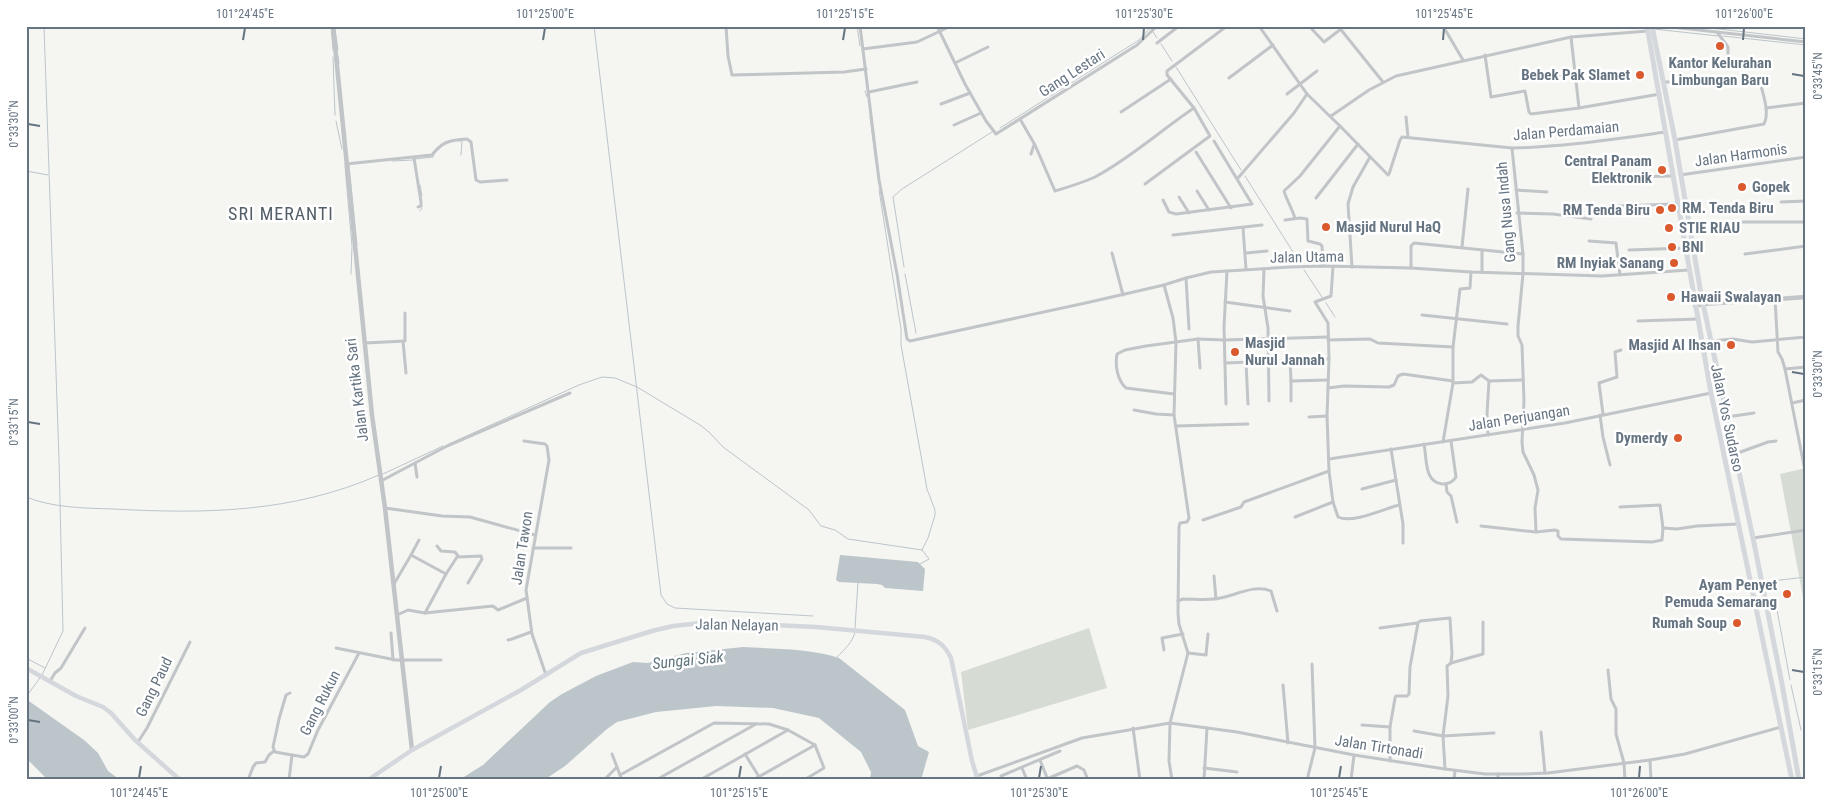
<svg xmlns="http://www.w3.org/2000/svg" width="1832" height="806" viewBox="0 0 1832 806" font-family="'Roboto Condensed',sans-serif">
<rect width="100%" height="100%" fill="#f5f5f2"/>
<g fill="#d6dcd3">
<path d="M1806,468V613L1780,474Z"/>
<path d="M1089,628L1107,688L968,730L961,672Z"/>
</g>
<g fill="#bcc5ca">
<path d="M840,555L918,562L925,569L923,591L885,588L882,585L877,584L839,582L836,580Z"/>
<path d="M743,647C774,649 809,648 839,658L905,710L918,746L929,752L921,780H870L871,772L861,752L819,718L773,708L716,706L656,712L617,722L607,729L565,766L544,780H459L483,765L550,702L562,694L596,676L633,662L648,663L686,653Z"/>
<path d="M26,699L84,740L98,753L108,771L120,780H48L26,758Z"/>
</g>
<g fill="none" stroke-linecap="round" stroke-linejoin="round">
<g stroke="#bcc5ca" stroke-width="1">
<path d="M331,26L333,50"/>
<path d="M594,26L661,595L667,604L675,608L813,616"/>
<path d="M857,26L860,46"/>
<path d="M1693,26L1806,39"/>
<path d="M335,29L338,50"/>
<path d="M1654,29L1718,36"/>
<path d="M1153,32L1157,38"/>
<path d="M1723,36L1806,45"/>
<path d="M1161,44L1172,61"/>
<path d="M338,56L339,63"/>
<path d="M333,57L335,115"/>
<path d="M1176,67L1241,170"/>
<path d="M865,91L867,97"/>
<path d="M870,116L876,164"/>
<path d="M336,121L342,149"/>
<path d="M1000,128L1139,40L1150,28"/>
<path d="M459,141H462L461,155"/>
<path d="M415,159L433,157L434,154"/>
<path d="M392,161L413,160"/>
<path d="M349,165L357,245"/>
<path d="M345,166L352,246L351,274"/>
<path d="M26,171L48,175"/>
<path d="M1245,176L1300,263"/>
<path d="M420,185L422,196"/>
<path d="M879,190L901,329V345L927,489L935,510V515L928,538L922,550L929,559L920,564"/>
<path d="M420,211L422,208"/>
<path d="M904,267L893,197L902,189L992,132"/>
<path d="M1304,270L1322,297"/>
<path d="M905,274L916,333"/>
<path d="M1326,303L1335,317"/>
<path d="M449,444L579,385L602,377L615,378L637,387L700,425L709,432L723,447L809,510L821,526L835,530L848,539L922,550"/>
<path d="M383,474L443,446"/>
<path d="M26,497C54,508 83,508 113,509C206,514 292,513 379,475"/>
<path d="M1773,590L1772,581L1806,577"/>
<path d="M1775,599L1790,680"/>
<path d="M855,628L858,582"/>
<path d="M837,657C844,650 853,642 855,632"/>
<path d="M26,658L45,668"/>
<path d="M1791,685L1801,730"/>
<path d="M26,697L42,675L63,631L59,459L44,26"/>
</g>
<g stroke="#c1c5c8" stroke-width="3">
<path d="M726,26L728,56L732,75L844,72L866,69"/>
<path d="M860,26L879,180L897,274L907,339L910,341L1090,302L1164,285L1186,278L1211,272L1290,267L1323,266L1411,268L1471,272L1602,276L1689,270"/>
<path d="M937,26L965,84L986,121L996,134L1137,45L1157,26"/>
<path d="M1259,26L1307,94L1340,126L1388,175L1389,174L1400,140L1402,137L1512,148C1564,147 1614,139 1666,132"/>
<path d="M1309,26L1324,42L1341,29"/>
<path d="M1338,26L1383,82"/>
<path d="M1443,26L1463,60"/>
<path d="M1662,26L1806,42"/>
<path d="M746,27L757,26"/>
<path d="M1717,32L1728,47V60"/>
<path d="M1571,37L1579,108"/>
<path d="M1157,43L1179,26"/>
<path d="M863,49L917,42L951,26"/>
<path d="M1485,55L1491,97L1525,91L1529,112L1531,114L1579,108L1660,94"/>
<path d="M955,63L988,47"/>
<path d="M1229,78L1273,45"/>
<path d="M1531,79L1574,75"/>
<path d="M1664,82L1757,81L1760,82C1763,95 1770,112 1764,124L1675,140"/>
<path d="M869,92L917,82"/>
<path d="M1287,94L1317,71"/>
<path d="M941,104L970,93"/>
<path d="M1766,108L1806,103"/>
<path d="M1121,112L1171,79"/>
<path d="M1331,116L1369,90L1396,76L1571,37L1648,31"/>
<path d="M1406,117L1408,137"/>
<path d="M1020,119L1035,145L1055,191C1068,187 1082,183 1095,177C1131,158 1161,130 1194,108"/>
<path d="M954,125L981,113"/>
<path d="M1512,148L1523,254V274L1518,326V336L1522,345L1524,401L1522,442L1523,452L1534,475L1538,490L1535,508L1536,532"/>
<path d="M1196,152L1231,208"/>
<path d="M1031,154L1034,145"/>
<path d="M414,158L421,202V206L418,207"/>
<path d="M346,164L432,155C442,142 449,140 467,139L471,142L476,180L480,182L507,180"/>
<path d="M1680,175L1806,157"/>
<path d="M1617,177L1673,176"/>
<path d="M1238,178L1294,113L1307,94"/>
<path d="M1145,184L1210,136L1194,108L1167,75V71L1227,26"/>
<path d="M1516,190L1547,192"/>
<path d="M1197,191L1209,210"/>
<path d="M1179,197L1189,213"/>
<path d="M1316,198L1358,144"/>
<path d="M1163,200L1169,212L1176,214L1252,204L1214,141"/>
<path d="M1781,202L1806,201"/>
<path d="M1617,206L1677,204"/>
<path d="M1517,213L1553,214L1591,219"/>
<path d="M1295,218C1293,211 1285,196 1284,191L1300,176L1340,126"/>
<path d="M1285,220L1300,218L1307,219L1308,241L1320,244L1322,246L1323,266"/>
<path d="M1743,222H1806"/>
<path d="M1243,228L1246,269"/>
<path d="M1173,235L1262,225"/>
<path d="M1589,241L1616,243L1620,275"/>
<path d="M1462,247L1468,189"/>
<path d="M1629,250L1686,248"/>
<path d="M1112,253L1123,295"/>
<path d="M1246,253L1267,251"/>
<path d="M1745,254L1806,246"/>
<path d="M1352,267L1348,204L1353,187L1370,157"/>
<path d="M1411,268V246L1414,243L1523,254"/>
<path d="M1264,269L1263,296L1268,328L1269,401"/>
<path d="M1482,272V250"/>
<path d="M1186,278L1189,329"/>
<path d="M1164,285L1173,318L1176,342L1174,415L1189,518L1187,522L1180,523L1179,527L1178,613L1179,624L1188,653L1170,723L1169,761L1172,780"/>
<path d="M1775,299L1778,352L1782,359L1785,369L1806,476"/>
<path d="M1225,302L1290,311"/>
<path d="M1422,315L1507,324"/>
<path d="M1638,321L1698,319"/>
<path d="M1198,339L1200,368"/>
<path d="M1328,340L1370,339L1378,343L1453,347"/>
<path d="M403,341L406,373"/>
<path d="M1711,341L1733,339L1752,342L1806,337"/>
<path d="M365,343L405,341V313"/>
<path d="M1290,360L1291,381"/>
<path d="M1246,362L1248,404"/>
<path d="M1225,363L1329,359"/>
<path d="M1785,369L1806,367"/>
<path d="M1453,383L1472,382L1481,375L1489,381L1523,380"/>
<path d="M1328,388L1344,386L1389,387L1394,385L1398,376L1403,374L1453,381"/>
<path d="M1174,394L1126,388C1117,380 1115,365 1117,354L1125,350L1146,346L1198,339L1224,340L1328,337"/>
<path d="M1291,401V381L1328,380"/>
<path d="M1792,403L1806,400"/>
<path d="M1226,404L1224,327L1227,271"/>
<path d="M1134,410L1156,414L1174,415"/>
<path d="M1603,414L1599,383L1617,377L1615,352L1621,350"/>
<path d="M1600,415L1603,437L1610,465"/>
<path d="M1309,417L1327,416"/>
<path d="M1727,417L1754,413"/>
<path d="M1176,426L1248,424"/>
<path d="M1488,435L1487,414L1489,381"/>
<path d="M524,441L545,444L547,446L549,460L526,590L532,634L546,675"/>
<path d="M1443,442L1453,383V347L1460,289L1470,288L1471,272"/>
<path d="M1424,444C1427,459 1424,482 1442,484C1449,484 1453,482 1456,477L1451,441"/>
<path d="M1391,449L1403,524V543"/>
<path d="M1735,454L1768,442L1776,441"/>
<path d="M1329,459L1565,423L1711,393"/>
<path d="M415,463L417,477"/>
<path d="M1329,471L1333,502L1338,517C1352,524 1384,509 1399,505"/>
<path d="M381,481L447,446L570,393"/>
<path d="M1446,484L1447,492L1451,496L1457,522"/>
<path d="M1362,489L1396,480"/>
<path d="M1620,507L1660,505L1663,528"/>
<path d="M385,508L442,516L470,517L535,535"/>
<path d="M1295,517L1333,502"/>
<path d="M1203,520L1241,507L1244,502L1329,471L1327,416L1329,359L1328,323L1315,302L1331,296L1333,267"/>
<path d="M1481,526L1536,532L1555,530L1558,531V536L1561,539L1652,542L1662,540L1663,528L1677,529L1697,526L1738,524"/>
<path d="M1753,538L1806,530"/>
<path d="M437,546L441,551L455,552L458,556"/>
<path d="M533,548H571"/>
<path d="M411,555L419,540"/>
<path d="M446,574L457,557L481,556L482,559L468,583"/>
<path d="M1214,576L1216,599"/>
<path d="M394,584L411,555L446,574L425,613"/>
<path d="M1178,601L1183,599C1193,599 1204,600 1214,599C1232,598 1253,583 1271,591L1277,611"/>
<path d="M397,615L408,610L425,613L493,606L498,610L527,598"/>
<path d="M1380,628L1417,623"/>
<path d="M391,633L393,660"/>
<path d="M508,640L512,639L531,632"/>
<path d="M336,648L396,660H441"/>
<path d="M1164,650L1162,638L1183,634"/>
<path d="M1188,653L1206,655L1208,634"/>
<path d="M1608,670L1611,699L1616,709V734L1624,763L1625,780"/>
<path d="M50,681L55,673L61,668L85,628"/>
<path d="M1283,685L1288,743"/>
<path d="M290,693L286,695L279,719L273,747L275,752L292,755"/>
<path d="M1362,725L1390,727"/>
<path d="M1133,728L1140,780"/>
<path d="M1414,731L1443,736L1494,733"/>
<path d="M1541,732L1545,773"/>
<path d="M138,742L147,728L190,642"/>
<path d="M612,754L622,780"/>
<path d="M745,754L761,780"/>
<path d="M1040,760L1048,780"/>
<path d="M1650,760L1651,780"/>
<path d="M1390,761V727L1395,698L1396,696H1407L1409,694L1410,667L1418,623L1420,621L1450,618L1452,654L1451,663"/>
<path d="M1022,768L1027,780"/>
<path d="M1204,768L1237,772"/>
<path d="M1445,769L1443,736L1448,696L1447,666L1451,663L1483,654V622"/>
<path d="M620,775L714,723L769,724L788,730L815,745L824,768L804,780"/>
<path d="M977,776L1082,738L1170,723L1237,732L1354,755L1445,769L1485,774H1521L1548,773L1650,760L1685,754L1781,727"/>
<path d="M1001,776L1060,751"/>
<path d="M1047,779L1077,766L1084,770L1088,780"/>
<path d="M248,780L253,767L256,763L265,762L269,755L274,751"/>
<path d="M289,780L292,755L304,757L308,754L318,730L359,653"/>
<path d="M604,780L617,767"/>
<path d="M656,780L756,724"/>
<path d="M700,780L788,730"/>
<path d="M753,780L815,745"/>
<path d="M1204,780L1207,728"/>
<path d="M1307,780L1315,748L1312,664"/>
<path d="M1351,780L1354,755"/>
<path d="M1454,780L1455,771"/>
<path d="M1498,780V774"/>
</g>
<g stroke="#c1c5c8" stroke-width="4.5">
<path d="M333,26L372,415L385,508L412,750"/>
<path d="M1695,306L1703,304L1806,297"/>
</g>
<g stroke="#d4d8dc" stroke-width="4.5">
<path d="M26,668L76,696L103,707L111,713L135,740L180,780"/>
<path d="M368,780L412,750L521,690L581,653L652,631L673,626L711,622L816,627L925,637C939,640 945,646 951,658L972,761L978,780"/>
</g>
<g stroke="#d4d8dc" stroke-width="5">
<path d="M1647,26L1711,393L1792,780"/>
<path d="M1652,26L1675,140L1701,294L1753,538L1782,684L1799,780"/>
</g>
</g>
<path fill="none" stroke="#667482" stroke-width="2" d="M243,40L245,28M543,40L545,28M843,40L845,28M1143,40L1144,28M1443,40L1444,28M1743,40L1744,28M1792,74L1804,76M28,124L40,126M1792,372L1804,374M28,422L40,424M1792,670L1804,672M28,720L40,722M139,778L141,766M439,778L441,766M739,778L741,766M1039,778L1041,766M1339,778L1341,766M1639,778L1640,766"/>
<g fill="#da5a2d" stroke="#fff" stroke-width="2">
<circle cx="1720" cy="46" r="5"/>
<circle cx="1640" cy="75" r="5"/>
<circle cx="1662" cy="170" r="5"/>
<circle cx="1742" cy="187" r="5"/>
<circle cx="1672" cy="208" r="5"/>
<circle cx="1660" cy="210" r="5"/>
<circle cx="1326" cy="227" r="5"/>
<circle cx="1669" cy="228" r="5"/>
<circle cx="1672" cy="247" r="5"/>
<circle cx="1674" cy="263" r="5"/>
<circle cx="1671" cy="297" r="5"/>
<circle cx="1731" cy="345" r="5"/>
<circle cx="1235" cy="352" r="5"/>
<circle cx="1678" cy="438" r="5"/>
<circle cx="1787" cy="594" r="5"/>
<circle cx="1737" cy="623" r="5"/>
</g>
<g text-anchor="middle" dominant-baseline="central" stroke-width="5" stroke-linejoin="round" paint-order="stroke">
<g font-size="15" font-weight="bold" fill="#667482" stroke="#fff" text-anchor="end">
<text x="1720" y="63" text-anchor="middle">Kantor Kelurahan<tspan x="1720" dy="17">Limbungan Baru</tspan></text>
<text x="1630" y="75">Bebek Pak Slamet</text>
<text x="1652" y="161">Central Panam<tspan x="1652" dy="17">Elektronik</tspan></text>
<text x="1752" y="187" text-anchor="start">Gopek</text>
<text x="1682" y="208" text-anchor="start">RM. Tenda Biru</text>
<text x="1650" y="210">RM Tenda Biru</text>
<text x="1336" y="227" text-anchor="start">Masjid Nurul HaQ</text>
<text x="1679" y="228" text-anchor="start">STIE RIAU</text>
<text x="1682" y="247" text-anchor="start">BNI</text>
<text x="1664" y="263">RM Inyiak Sanang</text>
<text x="1681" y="297" text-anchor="start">Hawaii Swalayan</text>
<text x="1245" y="343" text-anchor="start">Masjid<tspan x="1245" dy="17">Nurul Jannah</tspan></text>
<text x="1721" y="345">Masjid Al Ihsan</text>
<text x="1668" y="438">Dymerdy</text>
<text x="1777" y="585">Ayam Penyet<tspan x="1777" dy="17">Pemuda Semarang</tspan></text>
<text x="1727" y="623">Rumah Soup</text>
</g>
<g font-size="15" fill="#667482" stroke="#fff">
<text transform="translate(1072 73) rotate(-33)">Gang Lestari</text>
<text transform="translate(1566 131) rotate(-5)">Jalan Perdamaian</text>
<text transform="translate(1741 155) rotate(-8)">Jalan Harmonis</text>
<text transform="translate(1506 212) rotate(-95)">Gang Nusa Indah</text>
<text transform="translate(1307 257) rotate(-1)">Jalan Utama</text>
<text transform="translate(357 390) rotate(-97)">Jalan Kartika Sari</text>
<text transform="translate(1519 418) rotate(-9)">Jalan Perjuangan</text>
<text transform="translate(1727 418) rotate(78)">Jalan Yos Sudarso</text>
<text transform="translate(522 548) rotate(-81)">Jalan Tawon</text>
<text transform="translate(737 625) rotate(1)">Jalan Nelayan</text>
<text transform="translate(154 687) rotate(-64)">Gang Paud</text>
<text transform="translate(320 703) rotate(-63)">Gang Rukun</text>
<text transform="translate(1379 747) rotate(9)">Jalan Tirtonadi</text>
</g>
<g font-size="16" font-style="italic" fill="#61767f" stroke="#fff">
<text transform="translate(688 660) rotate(-6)">Sungai Siak</text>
</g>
<g font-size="18" letter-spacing="1" fill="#535e67" stroke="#fff">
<text x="281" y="213">SRI MERANTI</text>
</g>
</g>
<rect width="1832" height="806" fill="none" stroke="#ffffff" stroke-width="55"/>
<rect x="28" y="28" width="1776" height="750" fill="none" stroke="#667482" stroke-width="2"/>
<g font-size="12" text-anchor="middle" fill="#667482">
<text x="245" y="18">101°24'45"E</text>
<text x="545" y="18">101°25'00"E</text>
<text x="845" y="18">101°25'15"E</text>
<text x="1144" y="18">101°25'30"E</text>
<text x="1444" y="18">101°25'45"E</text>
<text x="1744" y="18">101°26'00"E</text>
<text transform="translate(1818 76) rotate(-90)" y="4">0°33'45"N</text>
<text transform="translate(14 124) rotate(-90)" y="4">0°33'30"N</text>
<text transform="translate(1818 374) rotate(-90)" y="4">0°33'30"N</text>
<text transform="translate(14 422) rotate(-90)" y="4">0°33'15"N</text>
<text transform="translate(1818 672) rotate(-90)" y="4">0°33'15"N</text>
<text transform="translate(14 720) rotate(-90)" y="4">0°33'00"N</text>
<text x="139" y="797">101°24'45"E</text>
<text x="439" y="797">101°25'00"E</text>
<text x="739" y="797">101°25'15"E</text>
<text x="1039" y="797">101°25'30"E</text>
<text x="1339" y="797">101°25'45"E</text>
<text x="1639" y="797">101°26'00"E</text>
</g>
</svg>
